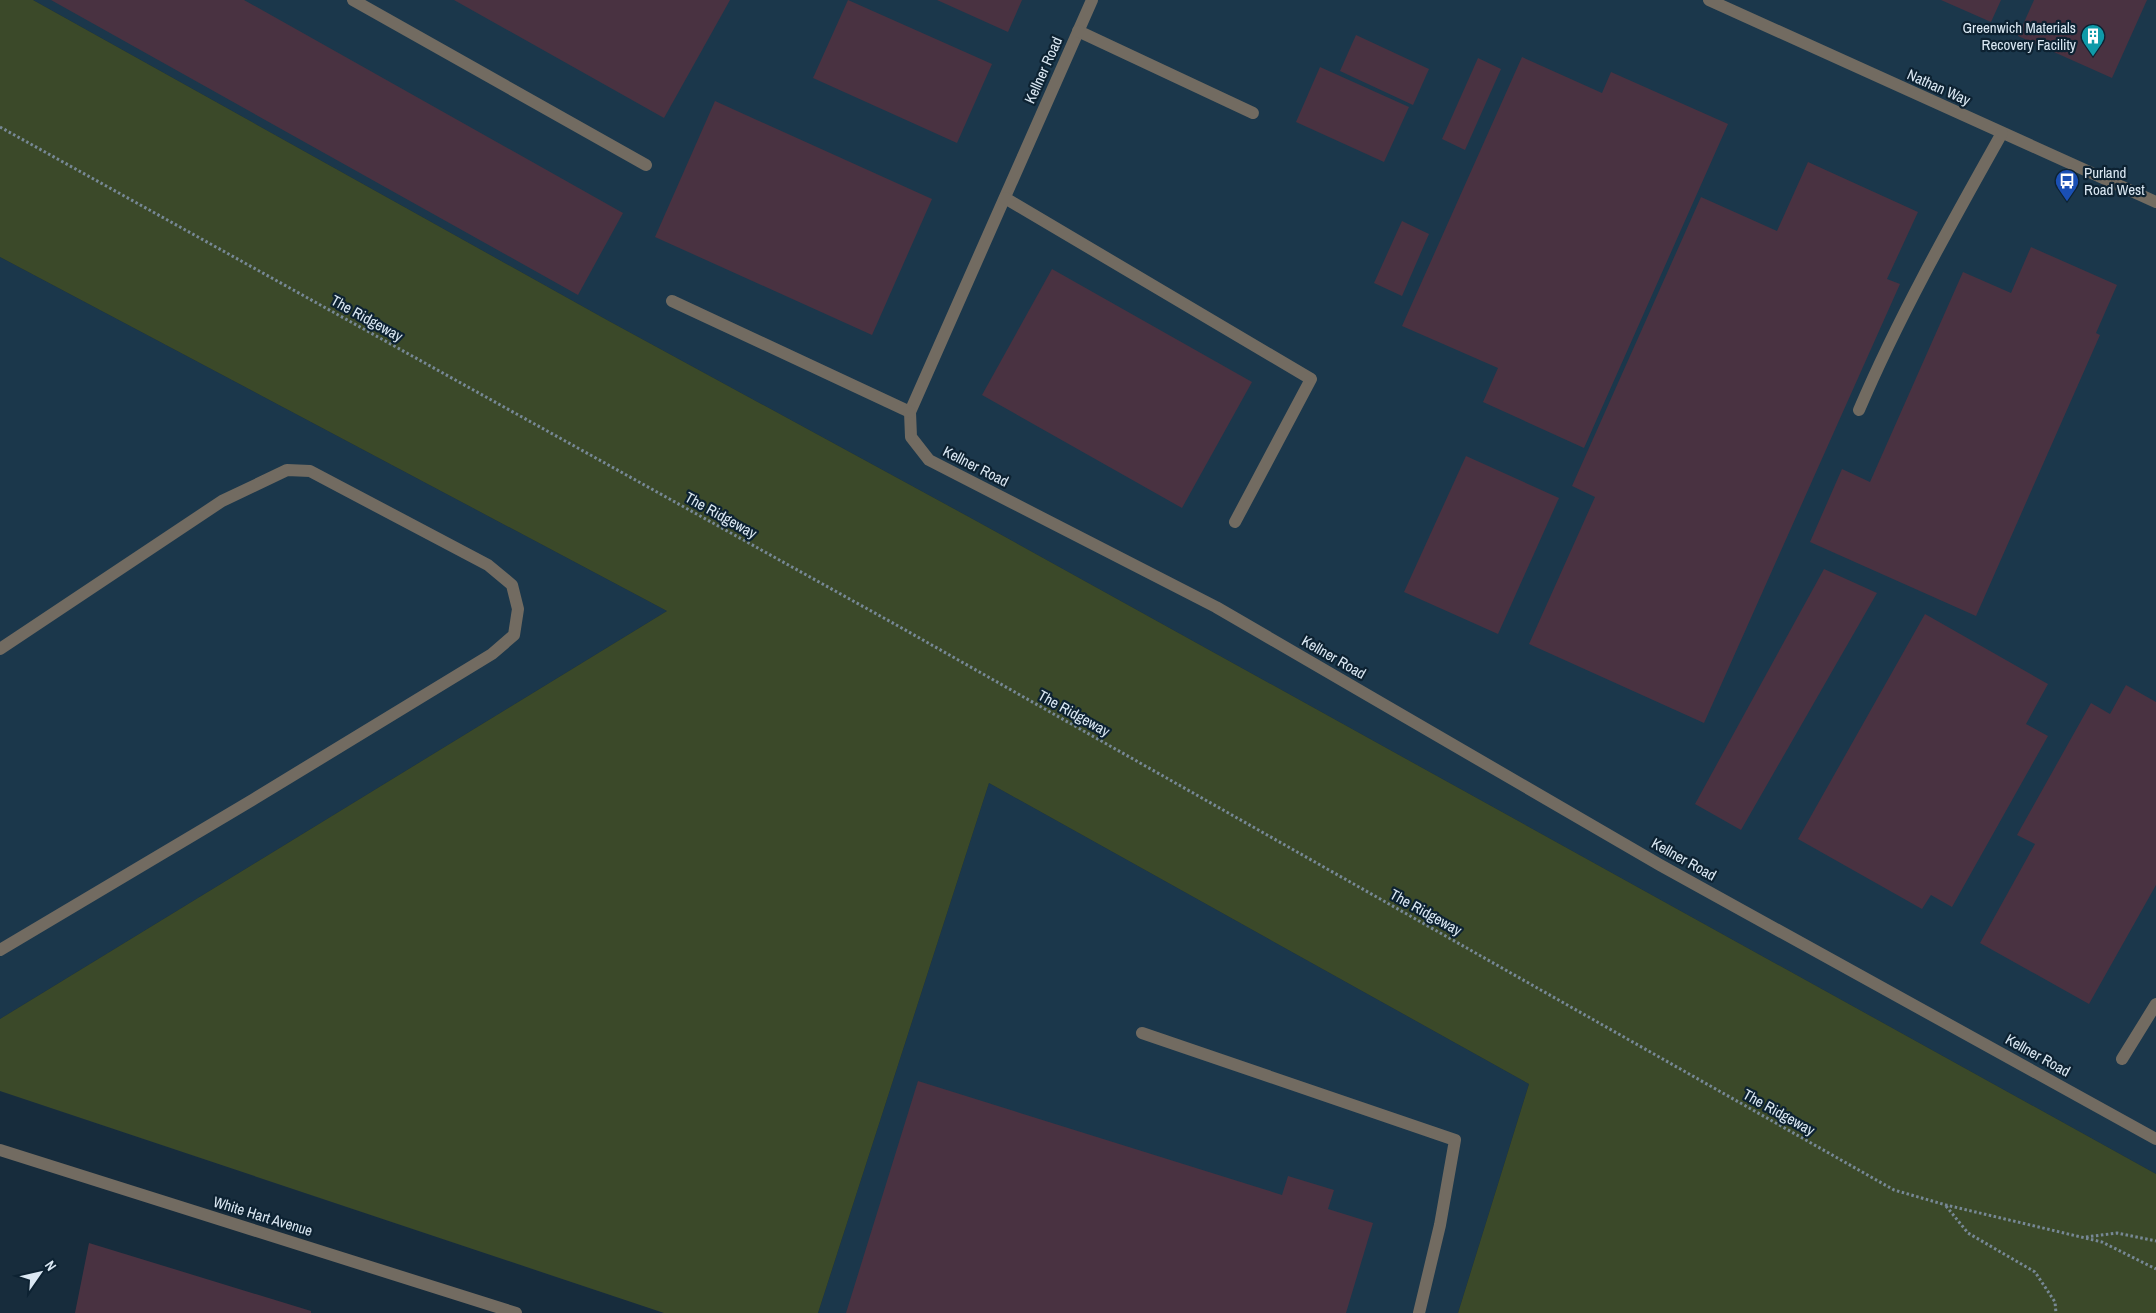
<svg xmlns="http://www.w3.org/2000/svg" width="2156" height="1313" viewBox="0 0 2156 1313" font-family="'Archivo Narrow',sans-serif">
<rect width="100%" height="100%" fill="#172c3c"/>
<g fill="#1b374b">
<path d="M33,0H2156V1174L969,517L607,320Z"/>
<path d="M0,257L667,611L0,1019Z"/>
<path d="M989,783L1529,1084L1458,1313H818Z"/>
</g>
<path fill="#3b4929" d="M0,0H33L607,320L969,517L2156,1174V1313H1458L1529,1084L989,783L818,1313H664L0,1091V1019L667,611L0,257Z"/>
<g fill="#493241">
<path d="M51,0H244L623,213L578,295Z"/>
<path d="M454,0H730L664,118Z"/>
<path d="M848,0L992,64L957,143L813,78Z"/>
<path d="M937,0H1022L1008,32Z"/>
<path d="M1941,0H2001L1991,22Z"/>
<path d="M2034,0H2147L2112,78L2018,36Z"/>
<path d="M1356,35L1429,69L1413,105L1340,71Z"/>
<path d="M1522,57L1602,93L1611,72L1728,124L1584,448L1483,402L1498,368L1402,326Z"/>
<path d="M1478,58L1501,69L1465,150L1442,139Z"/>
<path d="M1320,67L1409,107L1384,162L1296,122Z"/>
<path d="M715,101L932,199L872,335L655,237Z"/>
<path d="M1808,162L1918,212L1887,279L1900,284L1704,723L1529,644L1595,497L1572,486L1701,197L1777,231Z"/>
<path d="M1402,221L1429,234L1402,296L1374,283Z"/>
<path d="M2031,247L2117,285L2096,333L2100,335L1976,616L1810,542L1842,469L1870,482L1963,272L2011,293Z"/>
<path d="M1052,269L1252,382L1182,508L982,395Z"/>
<path d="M1466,456L1559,498L1498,634L1404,592Z"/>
<path d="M1824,569L1877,593L1741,830L1695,804Z"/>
<path d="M1925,614L2048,684L2026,724L2048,736L1952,907L1931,895L1922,909L1798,839Z"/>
<path d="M2126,685L2156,702V885L2089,1004L1980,943L2035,844L2017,835L2091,703L2110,714Z"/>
<path d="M918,1081L1282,1195L1288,1176L1334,1190L1328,1209L1373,1223L1346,1313H846Z"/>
<path d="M89,1243L311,1311V1313H75Z"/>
</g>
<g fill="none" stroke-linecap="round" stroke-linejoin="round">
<g stroke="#778895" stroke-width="3" stroke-dasharray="2.5 2.5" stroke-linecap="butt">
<path d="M0,127L900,627L1894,1190L1946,1205L2102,1242L2156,1269"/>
<path d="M1946,1206L1968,1233L2035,1272L2055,1302L2056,1313"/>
<path d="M2086,1237L2117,1233L2156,1241"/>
</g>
<g stroke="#726b61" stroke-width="12">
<path d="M353,0L646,165"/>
<path d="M1092,0L910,412L911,437L929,460L1216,607L1660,865L2156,1139"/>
<path d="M1709,0L2156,202"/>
<path d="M1078,31L1253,113"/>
<path d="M1005,198L1311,379L1235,522"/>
<path d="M672,301L910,412"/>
<path d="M1859,410C1900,314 1951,224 2002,133"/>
<path d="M0,649L222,501L287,470L310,471L488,565L512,585L518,609L514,635L492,654L254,799L0,950"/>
<path d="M1142,1033L1455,1140L1440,1225L1419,1313"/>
<path d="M2122,1059L2156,1004"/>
<path d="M0,1150L516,1313"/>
</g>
</g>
<defs>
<g id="building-pin" transform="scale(1.25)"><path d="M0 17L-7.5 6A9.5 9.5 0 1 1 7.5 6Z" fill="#0f9aa8" stroke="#0d2232"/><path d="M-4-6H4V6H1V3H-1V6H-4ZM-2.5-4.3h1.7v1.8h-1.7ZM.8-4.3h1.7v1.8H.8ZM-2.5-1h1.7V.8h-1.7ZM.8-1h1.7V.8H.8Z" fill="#fff"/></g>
<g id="bus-pin" transform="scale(1.25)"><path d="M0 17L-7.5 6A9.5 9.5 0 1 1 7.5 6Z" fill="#1a4fb4" stroke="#0d2232"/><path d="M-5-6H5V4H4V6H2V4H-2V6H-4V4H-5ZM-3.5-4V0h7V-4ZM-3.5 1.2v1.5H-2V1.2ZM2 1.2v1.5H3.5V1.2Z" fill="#fff"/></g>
</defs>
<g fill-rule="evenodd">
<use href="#building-pin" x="2093" y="36"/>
<use href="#bus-pin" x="2067" y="181"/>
</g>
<g text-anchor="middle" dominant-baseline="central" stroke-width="4.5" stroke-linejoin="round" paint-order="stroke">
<g font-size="15" fill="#dbe8f3" stroke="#0d2232" text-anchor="end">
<text x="2076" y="27">Greenwich Materials<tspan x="2076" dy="17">Recovery Facility</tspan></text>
<text x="2084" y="172" text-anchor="start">Purland<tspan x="2084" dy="17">Road West</tspan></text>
</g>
<g font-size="15" fill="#dbe8f3" stroke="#0d2232">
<text transform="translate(1043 70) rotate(-66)">Kellner Road</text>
<text transform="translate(1939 87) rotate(24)">Nathan Way</text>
<text transform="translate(367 318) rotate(29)">The Ridgeway</text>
<text transform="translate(976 466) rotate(27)">Kellner Road</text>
<text transform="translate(721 515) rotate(29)">The Ridgeway</text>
<text transform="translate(1334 657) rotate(30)">Kellner Road</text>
<text transform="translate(1074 713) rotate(29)">The Ridgeway</text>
<text transform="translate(1684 859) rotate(29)">Kellner Road</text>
<text transform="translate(1426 912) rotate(29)">The Ridgeway</text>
<text transform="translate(2038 1055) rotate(29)">Kellner Road</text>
<text transform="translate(1779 1112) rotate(29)">The Ridgeway</text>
<text transform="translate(263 1216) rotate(17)">White Hart Avenue</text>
</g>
</g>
<g transform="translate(40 1273) rotate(56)" stroke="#0d2232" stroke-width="4" paint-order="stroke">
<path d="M0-4L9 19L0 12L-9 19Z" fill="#dbe8f3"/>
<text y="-8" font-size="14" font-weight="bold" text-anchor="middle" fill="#dbe8f3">N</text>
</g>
</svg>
